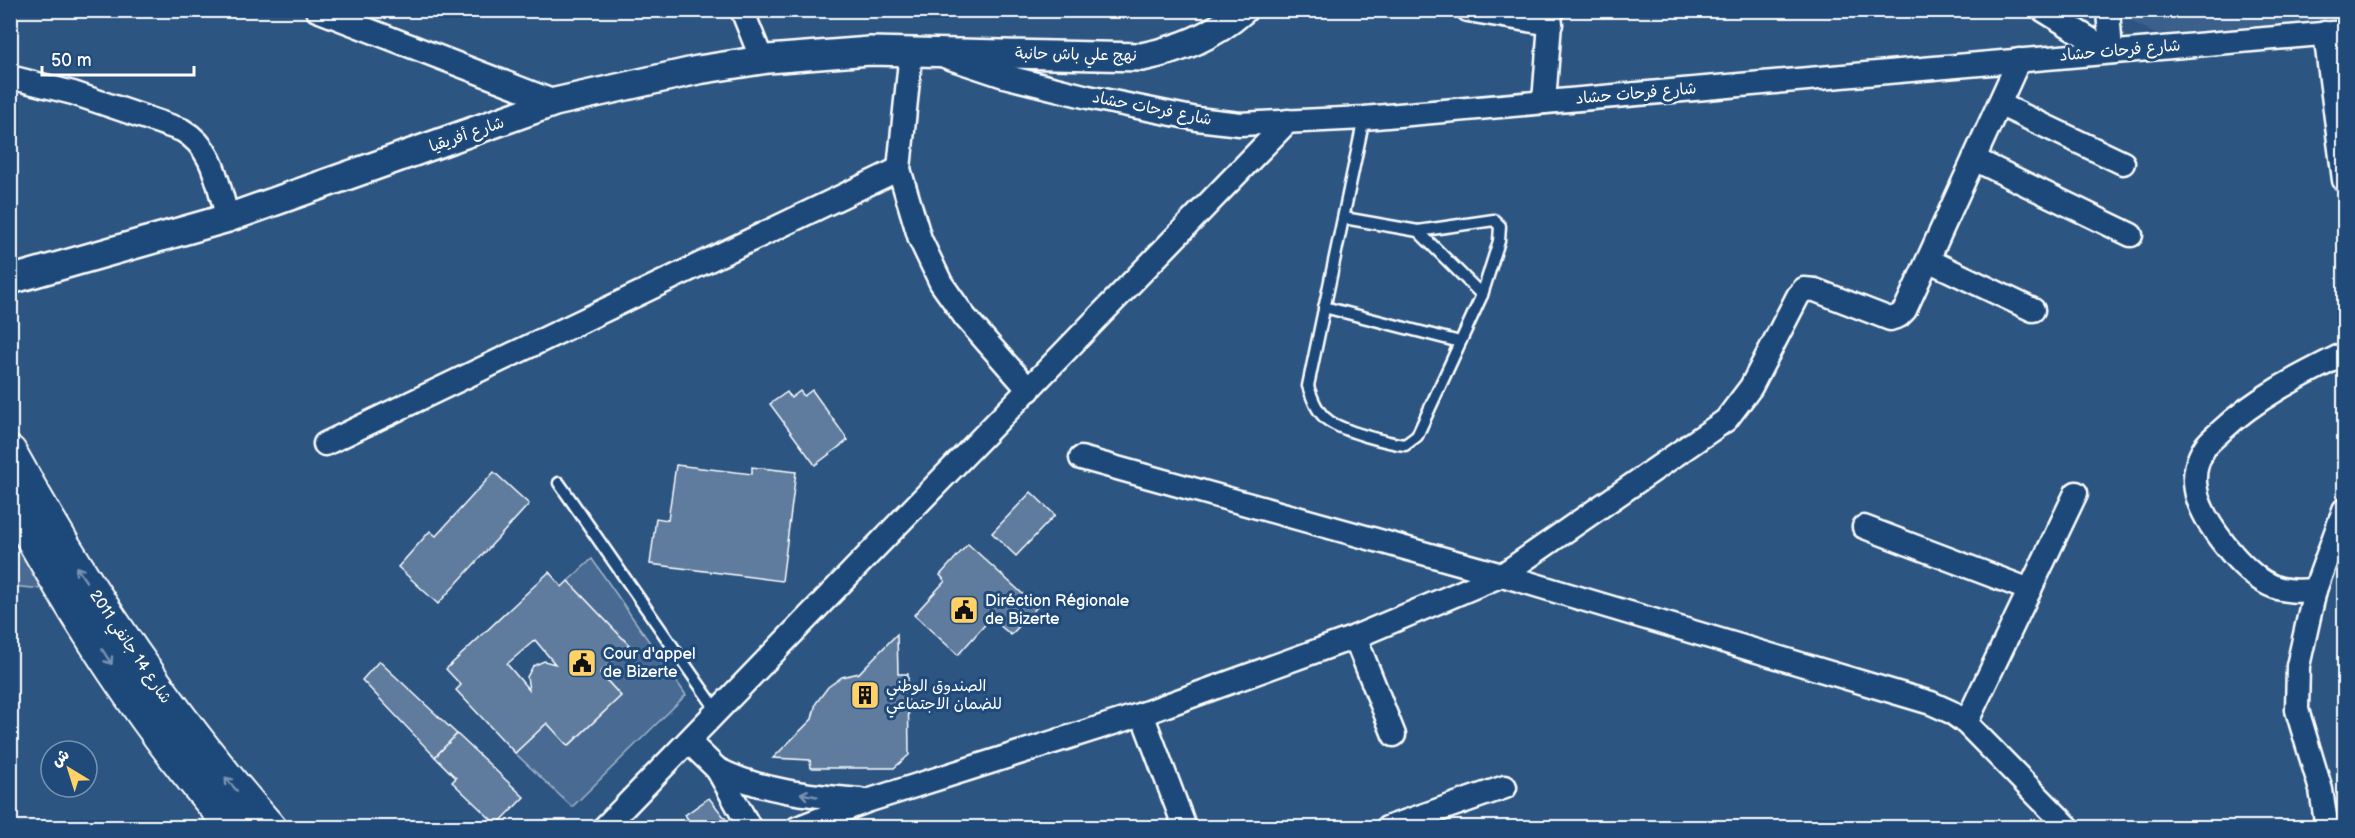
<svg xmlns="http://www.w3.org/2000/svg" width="2355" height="838" viewBox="0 0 2355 838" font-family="'Balsamiq Sans','Playpen Sans Arabic',sans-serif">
<rect width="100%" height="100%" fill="#2c5582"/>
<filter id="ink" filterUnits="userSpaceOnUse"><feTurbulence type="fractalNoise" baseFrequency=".0167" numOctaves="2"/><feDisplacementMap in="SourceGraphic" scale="12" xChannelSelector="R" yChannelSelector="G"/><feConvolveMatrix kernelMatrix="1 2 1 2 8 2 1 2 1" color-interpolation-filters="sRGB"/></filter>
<g filter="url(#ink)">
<path fill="#3b618b" d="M2344,10V18L2155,34L2133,22L2132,11Z"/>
<g fill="#486b92" stroke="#a4b5c8" stroke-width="1.5">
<path d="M11,532L44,589L11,586Z"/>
<path d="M592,559L686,695L572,807L515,753L547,723L569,746L621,696L600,673L629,645L568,581Z"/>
</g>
<g fill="#5e7c9f" stroke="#fff" stroke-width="1.5" fill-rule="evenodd">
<path d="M812,390L848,440L815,465L770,404L787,392L791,398L800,391L804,396Z"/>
<path d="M676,465L752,474V467L796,472L782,581L650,564L656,518L668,520Z"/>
<path d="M494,472L529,504L438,604L398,567L430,531L436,536Z"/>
<path d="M1031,492L1055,515L1016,556L992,533Z"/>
<path d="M968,544L1037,607L1011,635L991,618L958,655L914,615L945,581L940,575Z"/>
<path d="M549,572L562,587L568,581L629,645L600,673L621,696L568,746L547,723L515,753L456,690L461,685L446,669ZM535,640L555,664L544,661L533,666L527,677L529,690L507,664Z"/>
<path d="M897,634L898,674H908L909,755L894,768H811L810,760L773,758L812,719L816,703L828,687L842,677L859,673Z"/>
<path d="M379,661L457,734L435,757L362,680Z"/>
<path d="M457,734L524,797L497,825L452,782L456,778L435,757Z"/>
<path d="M709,798L732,827V828H694L685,815Z"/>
</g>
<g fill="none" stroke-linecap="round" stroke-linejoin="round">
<g stroke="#fff" stroke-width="15">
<g id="service">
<path d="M1344,218L1418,231L1494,220L1500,226L1499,241L1482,295L1417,436L1405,445C1388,443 1343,431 1329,421C1317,413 1312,398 1308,386L1364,118"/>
<path d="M1418,231L1482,295"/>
<path d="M1324,307L1460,342"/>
<path d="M559,483L718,712"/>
</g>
</g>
<g stroke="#fff" stroke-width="27">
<g id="minor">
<path d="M317,10L555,102"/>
<path d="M742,10L762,60"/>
<path d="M1468,10L1551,24"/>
<path d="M2043,10L2111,52"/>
<path d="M2108,10L2111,52"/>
<path d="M2325,33L2344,180"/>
<path d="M911,51L899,169L920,239L941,283L965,317L1029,390"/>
<path d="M947,57L1004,76L1088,97L1197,119L1240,124L1364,118L2344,32"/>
<path d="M10,77L73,93L182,130C215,149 217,184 228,218"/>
<path d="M1544,102L1551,10"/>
<path d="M1999,104L2123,163"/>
<path d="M1974,159L2131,235"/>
<path d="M1930,261L2033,310"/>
<path d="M325,444L899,169"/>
<path d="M1081,458L1502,575L1931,703L1951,712L1966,723L2069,828"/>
<path d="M1864,527L2030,590"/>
<path d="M2315,590C2299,591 2284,592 2270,585C2242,572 2201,521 2196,490C2193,475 2197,459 2205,447C2209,441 2216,436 2221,431C2257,397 2300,376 2344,354"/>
<path d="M1355,637L1394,735"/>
<path d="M1142,714L1185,828"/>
<path d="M1966,723L2076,493"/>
<path d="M689,742L717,769L750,828"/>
<path d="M717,769C760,791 812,796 860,800"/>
<path d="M604,828L1288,121"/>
<path d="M797,828L867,801L1142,714L1355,637L1502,575L1726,420L1751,387L1798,296L1804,289L1815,290L1890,319L1899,316L1905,310L2019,60"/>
<path d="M1387,828L1505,787"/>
<path d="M2327,828L2321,790L2297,710L2298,666L2315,590L2344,510"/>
</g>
</g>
<g stroke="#fff" stroke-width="32">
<path id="tertiary" d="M10,280L228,218L555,102L698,70L768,59L870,51L1142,57C1181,49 1212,37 1243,10"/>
</g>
<g stroke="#fff" stroke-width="36">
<g id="secondary">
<path d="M10,452C84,587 169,713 270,828"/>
<path d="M10,499C73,613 146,731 234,828"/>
</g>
</g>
<use href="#service" stroke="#1f4a7a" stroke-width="10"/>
<use href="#minor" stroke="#1f4a7a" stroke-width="22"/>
<use href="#tertiary" stroke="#1f4a7a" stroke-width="27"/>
<use href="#secondary" stroke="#1f4a7a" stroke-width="32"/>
</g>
<defs><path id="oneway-shaft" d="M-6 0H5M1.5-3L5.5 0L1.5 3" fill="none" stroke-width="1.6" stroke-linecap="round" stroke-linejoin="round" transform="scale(1.5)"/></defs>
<g stroke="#7992af">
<use href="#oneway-shaft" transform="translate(81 574) rotate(-124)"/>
<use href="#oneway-shaft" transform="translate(107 657) rotate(57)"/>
<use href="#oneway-shaft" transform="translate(231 784) rotate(-131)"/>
<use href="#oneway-shaft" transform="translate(809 795) rotate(-169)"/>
</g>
</g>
<defs>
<g id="civic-square" transform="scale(1.5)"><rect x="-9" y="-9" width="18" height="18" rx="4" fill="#ffd166" stroke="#1f4a7a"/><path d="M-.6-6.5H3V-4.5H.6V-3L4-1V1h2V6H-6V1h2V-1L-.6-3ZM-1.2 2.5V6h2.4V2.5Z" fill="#111"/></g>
<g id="building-square" transform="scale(1.5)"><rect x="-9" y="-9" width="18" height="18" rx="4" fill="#ffd166" stroke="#1f4a7a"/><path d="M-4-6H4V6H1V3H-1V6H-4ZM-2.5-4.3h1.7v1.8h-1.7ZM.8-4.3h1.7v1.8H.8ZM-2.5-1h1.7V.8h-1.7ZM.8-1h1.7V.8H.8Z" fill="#111"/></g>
</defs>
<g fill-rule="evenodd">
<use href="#civic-square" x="964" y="610"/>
<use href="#civic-square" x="582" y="663"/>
<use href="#building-square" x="865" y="695"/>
</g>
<g text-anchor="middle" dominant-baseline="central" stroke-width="6" stroke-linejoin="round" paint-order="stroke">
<g font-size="16" fill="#fff" stroke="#1f4a7a">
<text transform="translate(2120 51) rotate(-5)">شارع فرحات حشاد</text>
<text transform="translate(1076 55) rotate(1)">نهج علي باش حانبة</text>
<text transform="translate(1636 94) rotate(-5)">شارع فرحات حشاد</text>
<text transform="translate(1152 109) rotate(11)">شارع فرحات حشاد</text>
<text transform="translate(467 135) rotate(-19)">شارع أفريقيا</text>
<text transform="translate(130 647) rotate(56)">شارع 14 جانفي 2011</text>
</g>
<g font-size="16" fill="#fff" stroke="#1f4a7a" text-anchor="start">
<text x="985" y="601">Diréction Régionale<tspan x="985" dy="18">de Bizerte</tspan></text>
<text x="603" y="654">Cour d'appel<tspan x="603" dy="18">de Bizerte</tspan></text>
<text x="886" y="686">الصندوق الوطني<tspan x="886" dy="18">للضمان الاجتماعي</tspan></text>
</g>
</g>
<rect width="2355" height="838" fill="none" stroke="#1f4a7a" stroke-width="36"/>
<rect x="18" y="18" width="2319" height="802" fill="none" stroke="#fff" stroke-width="2" filter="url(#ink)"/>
<g transform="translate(69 769) rotate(322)"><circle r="28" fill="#1f4a7a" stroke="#7992af" stroke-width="1.5"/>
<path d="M0-4.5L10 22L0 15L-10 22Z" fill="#ffd166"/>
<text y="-9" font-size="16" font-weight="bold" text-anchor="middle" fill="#ffffff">ش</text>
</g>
<path d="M42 66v9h152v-9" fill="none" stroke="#ffffff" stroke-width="3"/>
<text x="51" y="66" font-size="18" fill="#ffffff" stroke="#1f4a7a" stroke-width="4.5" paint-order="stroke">50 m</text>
</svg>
